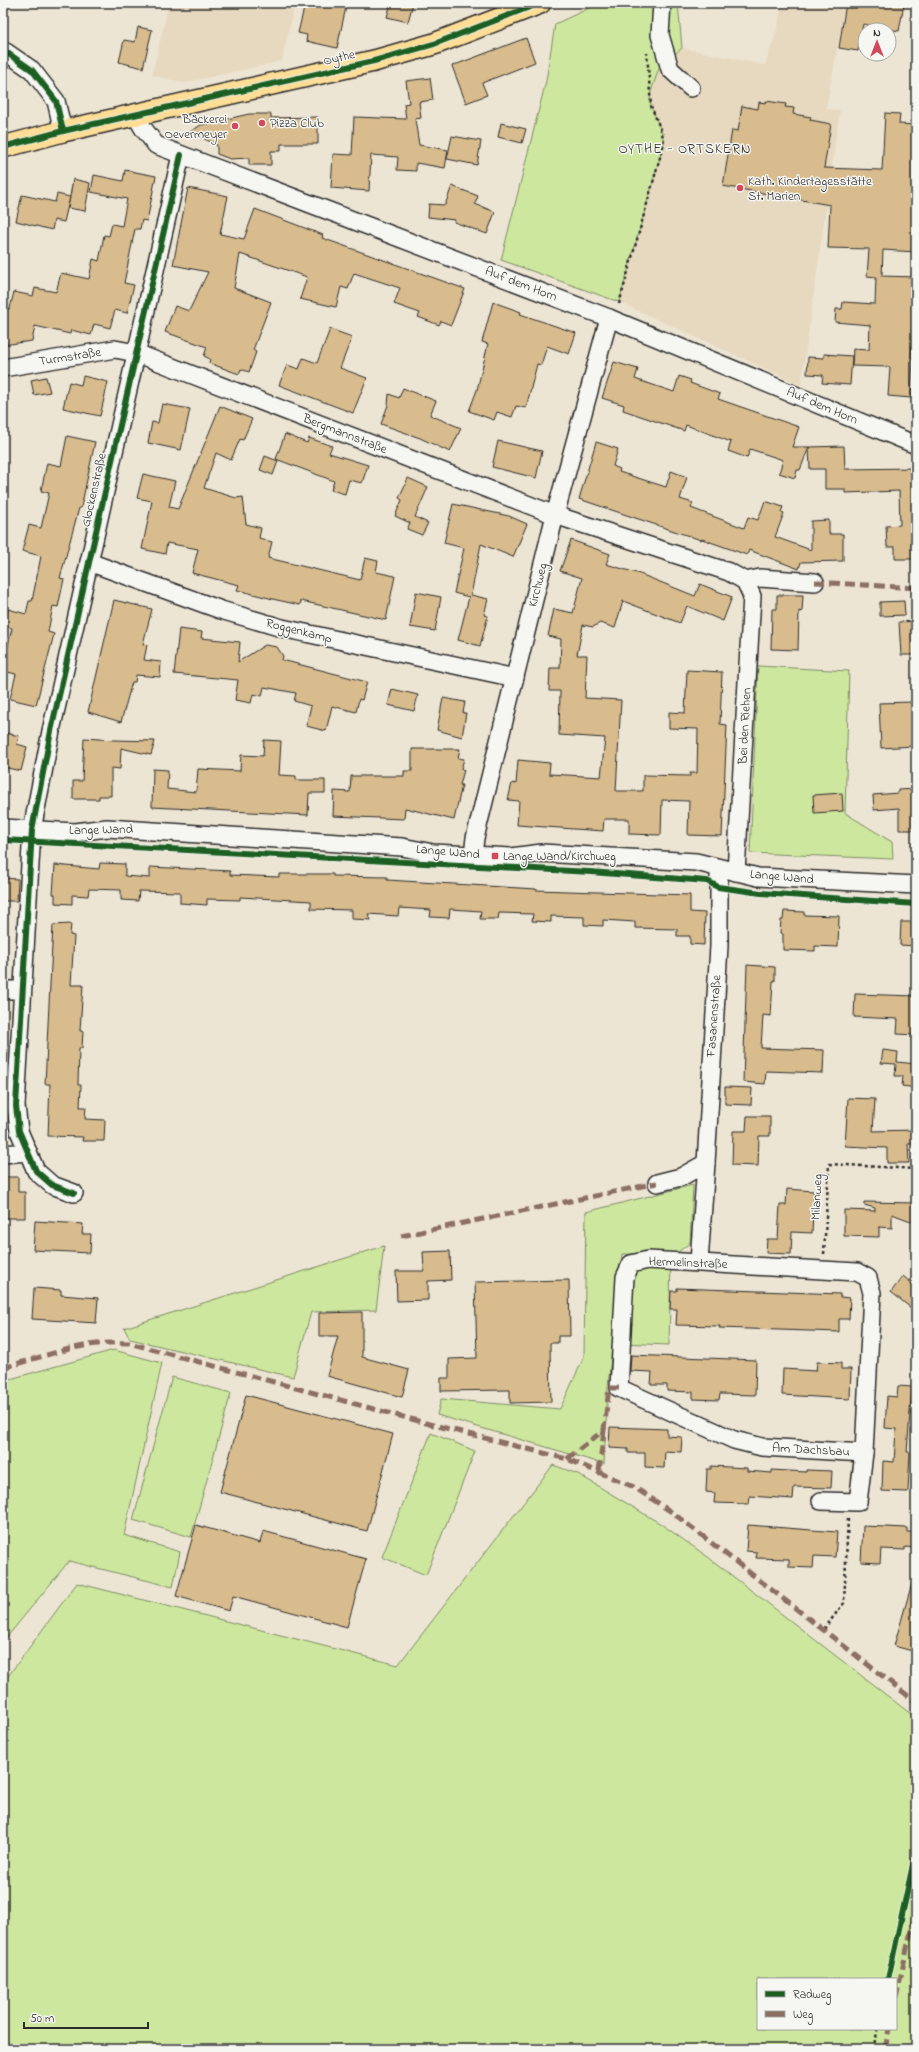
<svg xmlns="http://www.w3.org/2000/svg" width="919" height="2052" viewBox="0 0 919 2052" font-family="'Indie Flower',sans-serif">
<rect width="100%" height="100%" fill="#ede5d4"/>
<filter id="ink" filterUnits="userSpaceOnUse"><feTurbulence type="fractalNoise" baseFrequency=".025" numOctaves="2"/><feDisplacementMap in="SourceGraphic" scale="8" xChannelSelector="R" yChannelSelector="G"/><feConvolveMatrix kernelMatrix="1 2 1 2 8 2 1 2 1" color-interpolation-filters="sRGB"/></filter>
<g filter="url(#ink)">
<g fill="#e7d9bf">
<path d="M169,3H295L282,61L184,83L152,75Z"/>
<path d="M782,3H846L826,109L840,110L801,385L619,302L639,234L662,133L651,106L650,95L659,68L682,48L765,65L777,29Z"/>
</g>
<g fill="#cde89e" stroke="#7c8a64" fill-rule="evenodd">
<path d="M600,3H678L682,48L659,68L650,95L651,106L662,133L664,143L619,302L501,260L546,81L555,24Z"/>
<path d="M758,666L849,671L845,813L892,842L893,859L750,853Z"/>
<path d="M693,1185L690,1243L674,1255L622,1254L608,1386L604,1464L437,1415L441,1399L560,1409L584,1357L586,1212Z"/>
<path d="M384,1246L376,1310L311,1312L293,1377L130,1339L124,1328Z"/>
<path d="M671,1261L669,1345L621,1343L631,1264Z"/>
<path d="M114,1350L162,1363L124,1535L180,1552L173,1587L69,1561L3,1642V1381Z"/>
<path d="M172,1377L231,1393L191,1537L133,1520Z"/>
<path d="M431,1433L475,1451L426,1575L382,1557Z"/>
<path d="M553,1465L578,1474L661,1524L708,1557L916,1718V2049H3V1683L77,1583L398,1665ZM758,1979H896V2029H758Z"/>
</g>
<g fill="#d8bc8d" stroke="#2b2b2b">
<path d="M314,3H330L346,7L337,48L306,41L307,35L298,33L305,4L313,6Z"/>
<path d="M391,3H413L408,22L387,17Z"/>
<path d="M846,3L904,4L899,31L863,24L858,51L839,48Z"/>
<path d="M138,27L152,30L143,68L119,62L124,40L135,42Z"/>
<path d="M526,38L535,62L482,83L487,95L466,103L452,66Z"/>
<path d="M430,78L433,100L419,102L421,118L415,119L419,145L448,150L445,168L416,163V171L397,170L398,157L371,155L369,191L331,188L333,154L352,155L354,117L406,119L404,104L409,103L406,81Z"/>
<path d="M766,101L786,104L785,107L794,108L793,114L811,117L810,120L831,124L824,168L882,170L885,113L900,114L899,124L916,125V252L883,250L882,276L916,277L911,357H913L911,398L888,396L890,367L852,366L853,349L869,350L870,325L835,322L836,309H842L843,302L875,304L876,277L867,276L869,249L828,248L830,205L723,186L732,130L738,131L742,106L758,109L759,102L766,103Z"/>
<path d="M249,114H271V118L318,117V144H281V151H271V165H249V158L230,159L217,154V145L190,132L201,125Z"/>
<path d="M501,123L526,129L522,143L498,137Z"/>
<path d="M452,136L481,141L477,165L447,159Z"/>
<path d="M125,170L156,176L147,221L142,220L140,229H135L124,283L134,285L127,313L115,310L110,328L94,324L91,335L71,330L70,334L35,326L32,341L3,345V313L10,308L14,292L33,296L35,288L56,292L61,273L89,279L93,259L99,261L104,235L109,236L112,224L122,226L127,199L91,192L94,175L123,181Z"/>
<path d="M73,179L90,183L85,211L68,208Z"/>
<path d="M452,186L478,196L475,204L495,212L487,234L454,222L455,220L428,217L429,204L445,205Z"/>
<path d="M188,188L228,196L220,234L244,239L255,209L323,235L322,238L465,289L451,325L441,321L439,325L418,317L420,313L394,304L400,288L354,273L348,289L341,287L336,307L300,299L307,277L240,254L234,288L271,302L253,350L256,352L249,372L241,369L239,374L209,363L210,359L204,356L207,347L165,332L175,306L189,311L208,272L173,265Z"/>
<path d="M57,194L70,197L64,222L54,220L52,230L16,221L22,195L55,202Z"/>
<path d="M493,302L521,312L520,314L576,333L569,354L547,346L541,365L537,364L526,408L516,406L512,417L497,412L494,420L469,411L477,390L488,344L482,342Z"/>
<path d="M330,329L352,337L340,368L367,378L353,413L279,385L287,365L299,369L303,358L317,363Z"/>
<path d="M824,354L852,356L850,385L822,383L823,375L807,374L808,357L824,358Z"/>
<path d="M614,362L638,369L635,379L674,392L679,376L691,380L690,383L720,394L718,399L799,427L792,447H809L800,470H797L795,478L779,473L783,460L750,449L747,458L728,451L731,442L686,425L684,431L623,410L624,405L602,398Z"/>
<path d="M83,376L108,382L100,416L63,408L69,382L81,385Z"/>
<path d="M46,377L50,392L34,395L31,380Z"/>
<path d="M403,388L436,401L430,415L461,428L450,452L420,438L381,424L388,405L389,394L399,398Z"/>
<path d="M162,404L190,409L181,450L148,443L152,422L158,423Z"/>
<path d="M220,406L252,419L243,440L240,439L231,460L216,453L204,488L236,498L243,497L246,524L261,528L259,538L272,542L268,558L360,580L365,558L378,561L376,572L395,576L386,620L301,601L300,605L277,600L237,590L239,585L192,573L198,549L167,543L165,554L142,549L152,501L137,498L143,474L175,481L169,507L178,509Z"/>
<path d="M285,434L307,443L309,438L332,446L329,453L368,465L362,483L349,480L345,494L331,490L334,481L276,459Z"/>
<path d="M67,436L95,442L81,508H79L60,578L64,579L58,607L53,606L48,632L54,634L36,705L10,699L16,674L3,671V654H6L12,628L4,626L8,609L26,614L29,601H32L41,556L22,551L29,525L41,528L49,493L41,491L47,463L61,466Z"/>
<path d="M498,441L542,451L536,478L492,467Z"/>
<path d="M596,442L618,449L613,466L620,469L619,472L666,487L671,471L687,477L680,499L693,503L691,508L744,528L748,517L758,520L765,501L783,507L781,512L784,513L775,537L811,550V521L829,520V534H843V561L801,562L799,569L749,550L747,555L702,539L701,540L579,499Z"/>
<path d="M844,446L845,469L916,468V559H895V547H887L886,526L900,525L899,491L845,493V489H825V469H810L809,447Z"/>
<path d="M265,456L278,461L273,475L260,470Z"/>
<path d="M408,478L428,487L415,517L428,523L422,535L407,529L410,523L395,516L402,500L399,498Z"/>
<path d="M453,504L509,516L527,524L513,557L481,544L471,595L488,599L484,615L488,616L480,646L458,640L469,597L454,593L464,548L444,543Z"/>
<path d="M571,540L610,554L606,564L640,574L695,596L700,584L732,597L723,621L687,606L680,623L623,601L615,628L600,623L593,627L583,625L577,655H587L585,698L621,700L616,791H643V775L690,776V773H697L698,729L669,728V712L685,713L687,670L722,672L720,724L727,725L722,836L688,835L689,801L662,800L661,835L629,834V819H604L603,831L517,825L519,801L508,800L512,783L516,784L518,760L550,763L549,774L601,777L605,738L559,735L560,691H549L550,668H560L561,639L548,636L554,609L573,613L582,578L560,571Z"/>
<path d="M416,592L441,597L435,631L410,627Z"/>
<path d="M777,595H803L802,612L799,611L798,650L771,649L772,609H777Z"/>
<path d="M114,600L152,609L143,644L147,645L144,660L161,662L160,677L136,675L135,682H132L121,722L88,712Z"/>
<path d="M904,601L905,615L880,616V602Z"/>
<path d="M916,621V655H901L899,622Z"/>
<path d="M179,629L202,632L201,638L240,642L238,662L265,645L277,647L283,656L282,660L367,682L362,700L359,699L356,712L332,706L326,731L306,726L311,706L294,701L296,693L264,687L262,696L253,694L251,703L235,700L238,680L174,674Z"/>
<path d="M392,689L418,695L414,711L388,705Z"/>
<path d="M443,698L465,702L463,713H466L462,737L437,730Z"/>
<path d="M913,702V746L881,748L879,703Z"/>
<path d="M3,732L19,736L17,744L27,747L21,771L3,767Z"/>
<path d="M84,738L114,740L155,741L151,755L121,748L120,769L111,768V796H99V799H73V781H82Z"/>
<path d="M264,740L281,741L279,775L296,776V780H325V793H309L308,815L152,807L153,769L168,770L167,789L196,792L198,769L240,771L241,755L263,756Z"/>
<path d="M412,749H460L458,758L464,759L461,769L464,770L460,785H462L454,820L405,808L404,819L333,816L334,791L350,792L351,776H404V771H412Z"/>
<path d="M916,789V830H899V808L874,810L873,795L898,793V790Z"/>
<path d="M842,793L843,811L814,813L813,795Z"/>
<path d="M100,863L125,864V876L150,878V867L230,871V875L279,877V874H333V876L387,877V880L536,889V890L690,895V912L705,913L704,945L690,944V936H677V929L635,928V922L603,920V926L584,925V917L551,916V922L532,921L533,914L499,913L498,919H480L481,911L450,909L449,918L430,917L431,910L399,908L398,916L368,914L371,920L352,919V910L311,909V901L240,897V900L207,899V905L180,903V892L139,891L138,901L121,900V890L89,889L88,896L72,895V904L55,903V894H53L55,865L99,869Z"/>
<path d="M3,878L18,879L17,901H3Z"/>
<path d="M784,911L804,912V915L839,916L838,947L815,946V951L783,950V934L780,933L781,920H783Z"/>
<path d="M901,922H916V946L900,945Z"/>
<path d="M71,924L70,935L74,936L71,985H83L80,1031H83L82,1048H79L78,1085H81L80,1107H86L85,1119L105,1120L104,1141H82L83,1137L48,1136L50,1084H45L53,925Z"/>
<path d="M747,965L775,967V981H773L771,1016L763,1015L761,1048L824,1050L823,1073L766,1071L765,1084L743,1082Z"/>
<path d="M855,994L916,996V1035L897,1034L898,1019L854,1017Z"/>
<path d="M883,1050L898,1052L897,1062L916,1064V1088L902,1086L903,1076H895L896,1064L881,1063Z"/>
<path d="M725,1087L752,1088L751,1105L725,1104Z"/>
<path d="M848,1098L875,1099L873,1131L916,1130V1144H908L909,1163H887V1148L845,1146Z"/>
<path d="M747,1116H770V1136H759L758,1166L732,1165L733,1131H746Z"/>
<path d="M3,1177H18V1192H25V1218H3Z"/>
<path d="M787,1189L814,1191L812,1233L792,1232L791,1254L766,1253L767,1239H778L780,1205H786Z"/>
<path d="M864,1202L916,1203V1223L892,1214V1228L879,1227V1237L844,1236V1210L875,1211V1208L864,1205Z"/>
<path d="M35,1221L83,1224L82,1234H91L90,1253L33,1250Z"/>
<path d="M450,1251L451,1280L428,1281V1300L397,1301L396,1271H424L423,1252Z"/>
<path d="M903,1276L916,1287V1312L891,1292Z"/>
<path d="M569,1280L570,1336H558V1343H550L551,1402L510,1403V1390L441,1391V1378H449V1359L477,1358L475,1282Z"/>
<path d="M34,1288L61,1290V1295L98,1298L96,1323L32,1319Z"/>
<path d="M677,1288L840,1294V1297L850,1298L849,1319H839V1332L719,1328L720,1326L676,1325L677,1309H670L671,1291H677Z"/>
<path d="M362,1312V1357L409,1370L402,1397L327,1376L338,1336H319V1313Z"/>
<path d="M631,1355L756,1360L755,1395L720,1394L719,1400L693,1399V1392L667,1391V1385H651L652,1372L630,1371Z"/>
<path d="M817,1362L841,1363V1369H851L850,1399L782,1395L783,1369L816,1371Z"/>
<path d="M898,1386L912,1387L907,1452H910L908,1492L882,1491L883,1461L894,1462L896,1429L885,1428L887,1396L897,1397Z"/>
<path d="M246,1395L393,1434L367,1531L220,1492Z"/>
<path d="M610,1427L667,1429V1436L682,1437L681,1452L665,1451L664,1468L645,1467V1453H628V1449L609,1448Z"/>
<path d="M711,1466L747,1468V1471L772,1473V1470L806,1472V1470L832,1471L831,1488L794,1487L793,1499L750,1496L749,1504L714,1503L715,1493L706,1492L707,1469H711Z"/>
<path d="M196,1525L260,1543L263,1531L366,1559L347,1627L233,1596L229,1611L176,1596Z"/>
<path d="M748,1525L837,1532L835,1557L814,1556L813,1568L789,1567V1559L756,1558L757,1552L746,1551Z"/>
<path d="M863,1526L907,1528V1532H916V1548L905,1547V1550L881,1549L880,1563L861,1562Z"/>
<path d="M912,1583H916V1652L894,1646Z"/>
</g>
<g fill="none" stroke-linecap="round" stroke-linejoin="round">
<g stroke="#2b2b2b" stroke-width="20">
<g id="minor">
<path d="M662,3L660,35L670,69L691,88"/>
<path d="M3,50L32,70L56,101L63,131"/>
<path d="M136,116L143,128L156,145L609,318L916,445"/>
<path d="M3,368L115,349L136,353L555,515L729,572L745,581L752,596L736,872"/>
<path d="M89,562L221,610L282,628L515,678"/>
<path d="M745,581L760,578L815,582"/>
<path d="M3,828L75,832L107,828L402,847L433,853L511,857L542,853L696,862L758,877L916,885"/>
<path d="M473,855L475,838L555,515L609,318"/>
<path d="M3,990H22"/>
<path d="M3,1154L28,1152"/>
<path d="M657,1183L681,1177L706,1163L719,946V868"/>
<path d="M74,1193L52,1185L36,1171L19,1131L16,1106L32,830L51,731L181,155"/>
<path d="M648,1260L857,1272L868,1278L872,1293L864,1453L762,1447L734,1440L619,1388L625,1277L631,1264Z"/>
<path d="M699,1262L706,1163"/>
<path d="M821,1501L858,1502L864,1453"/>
</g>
</g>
<g stroke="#2b2b2b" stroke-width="24">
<path id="major" d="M3,147L63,131L374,61L434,44L540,3"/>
</g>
<g stroke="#2b2b2b" stroke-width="2.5" stroke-dasharray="3 3" stroke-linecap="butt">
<path d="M619,304L664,143L662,133L651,106L647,53"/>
<path d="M824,1254L829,1164L916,1169"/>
<path d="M824,1629L844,1603L848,1518"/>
<path d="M910,1880L916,1879"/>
<path d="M888,1979L916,1851"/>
<path d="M873,2049L878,2029"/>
</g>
<use href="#minor" stroke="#f6f6f2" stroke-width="17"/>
<use href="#major" stroke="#fedd96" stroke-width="21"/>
<g stroke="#8d6e63" stroke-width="5" stroke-dasharray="10 5" stroke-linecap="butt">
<path d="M815,582L916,588"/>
<path d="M401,1236L657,1183"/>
<path d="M3,1368C45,1356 86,1340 129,1343L422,1422L567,1459L634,1487L673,1513L916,1702"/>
<path d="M567,1459L604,1430L609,1388H619"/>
<path d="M599,1471L604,1430"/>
<path d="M896,1998L916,1908"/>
<path d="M885,2049L889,2029"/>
</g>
<g stroke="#f6f6f2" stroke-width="8">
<g id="cycleway">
<path d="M3,50L32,70L56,101L63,131"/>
<path d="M3,147L63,131L374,61L434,44L540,3"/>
<path d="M3,840L590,872L707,881L718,887L761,893L916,904"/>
<path d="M74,1193L52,1185L36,1171L19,1131L16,1106L32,830L51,731L181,155"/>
<path d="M888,1979L916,1851"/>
</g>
</g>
<use href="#cycleway" stroke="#1b5e20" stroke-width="6"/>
</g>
</g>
<g fill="#d1495b" stroke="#f6f6f2" stroke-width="1.5">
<circle cx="262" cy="123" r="4"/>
<circle cx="235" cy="126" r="4"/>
<circle cx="740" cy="188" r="4"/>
<rect x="491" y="852" width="8" height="8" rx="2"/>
</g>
<g text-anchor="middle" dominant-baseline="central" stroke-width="3" stroke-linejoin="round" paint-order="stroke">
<g font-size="13" fill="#2b2b2b" stroke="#f6f6f2">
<text transform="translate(339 58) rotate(-13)">Oythe</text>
<text transform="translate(521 284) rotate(21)">Auf dem Horn</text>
<text transform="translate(70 357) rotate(-9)">Turmstraße</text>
<text transform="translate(822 406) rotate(23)">Auf dem Horn</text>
<text transform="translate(345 434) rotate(21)">Bergmannstraße</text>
<text transform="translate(94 490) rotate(-77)">Glockenstraße</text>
<text transform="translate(538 585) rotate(-76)">Kirchweg</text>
<text transform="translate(299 631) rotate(14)">Roggenkamp</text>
<text transform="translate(745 726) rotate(-87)">Bei den Riehen</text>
<text transform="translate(101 830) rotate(-1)">Lange Wand</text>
<text transform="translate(448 852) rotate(5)">Lange Wand</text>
<text transform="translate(782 877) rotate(5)">Lange Wand</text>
<text transform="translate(714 1016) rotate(-86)">Fasanenstraße</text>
<text transform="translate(817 1197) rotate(-87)">Milanweg</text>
<text transform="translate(688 1263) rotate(2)">Hermelinstraße</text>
<text transform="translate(811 1450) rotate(3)">Am Dachsbau</text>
</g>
<g font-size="13" fill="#2b2b2b" stroke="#f6f6f2" text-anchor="start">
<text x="227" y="119" text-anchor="end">Bäckerei<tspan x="227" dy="15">Oevermeyer</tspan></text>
<text x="270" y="123">Pizza Club</text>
<text x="748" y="181">Kath. Kindertagesstätte<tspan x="748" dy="15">St. Marien</tspan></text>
<text x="503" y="856">Lange Wand/Kirchweg</text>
</g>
<g font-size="14" letter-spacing="1" fill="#2b2b2b" stroke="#f6f6f2">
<text x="685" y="149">OYTHE - ORTSKERN</text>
</g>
</g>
<rect width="919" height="2052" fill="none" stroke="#f6f6f2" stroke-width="16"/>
<rect x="8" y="8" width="903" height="2036" fill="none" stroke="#2b2b2b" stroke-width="1.5" filter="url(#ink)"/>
<rect x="757" y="1978" width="140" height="52" fill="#f6f6f2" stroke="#a5a5a2"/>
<rect x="765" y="1991" width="20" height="6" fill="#1b5e20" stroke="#a5a5a2"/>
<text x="793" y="1998" font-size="12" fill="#2b2b2b">Radweg</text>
<rect x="765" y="2011" width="20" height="6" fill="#8d6e63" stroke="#a5a5a2"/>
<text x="793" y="2018" font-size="12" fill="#2b2b2b">Weg</text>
<g transform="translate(877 42)"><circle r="19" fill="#f6f6f2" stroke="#a5a5a2"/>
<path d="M0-3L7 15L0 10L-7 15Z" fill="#d1495b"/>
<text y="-6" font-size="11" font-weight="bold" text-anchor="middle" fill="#2b2b2b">N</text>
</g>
<path d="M24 2022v6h124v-6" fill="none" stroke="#2b2b2b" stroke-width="2"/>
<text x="30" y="2022" font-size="12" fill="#2b2b2b" stroke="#f6f6f2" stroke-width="3" paint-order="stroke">50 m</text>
</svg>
